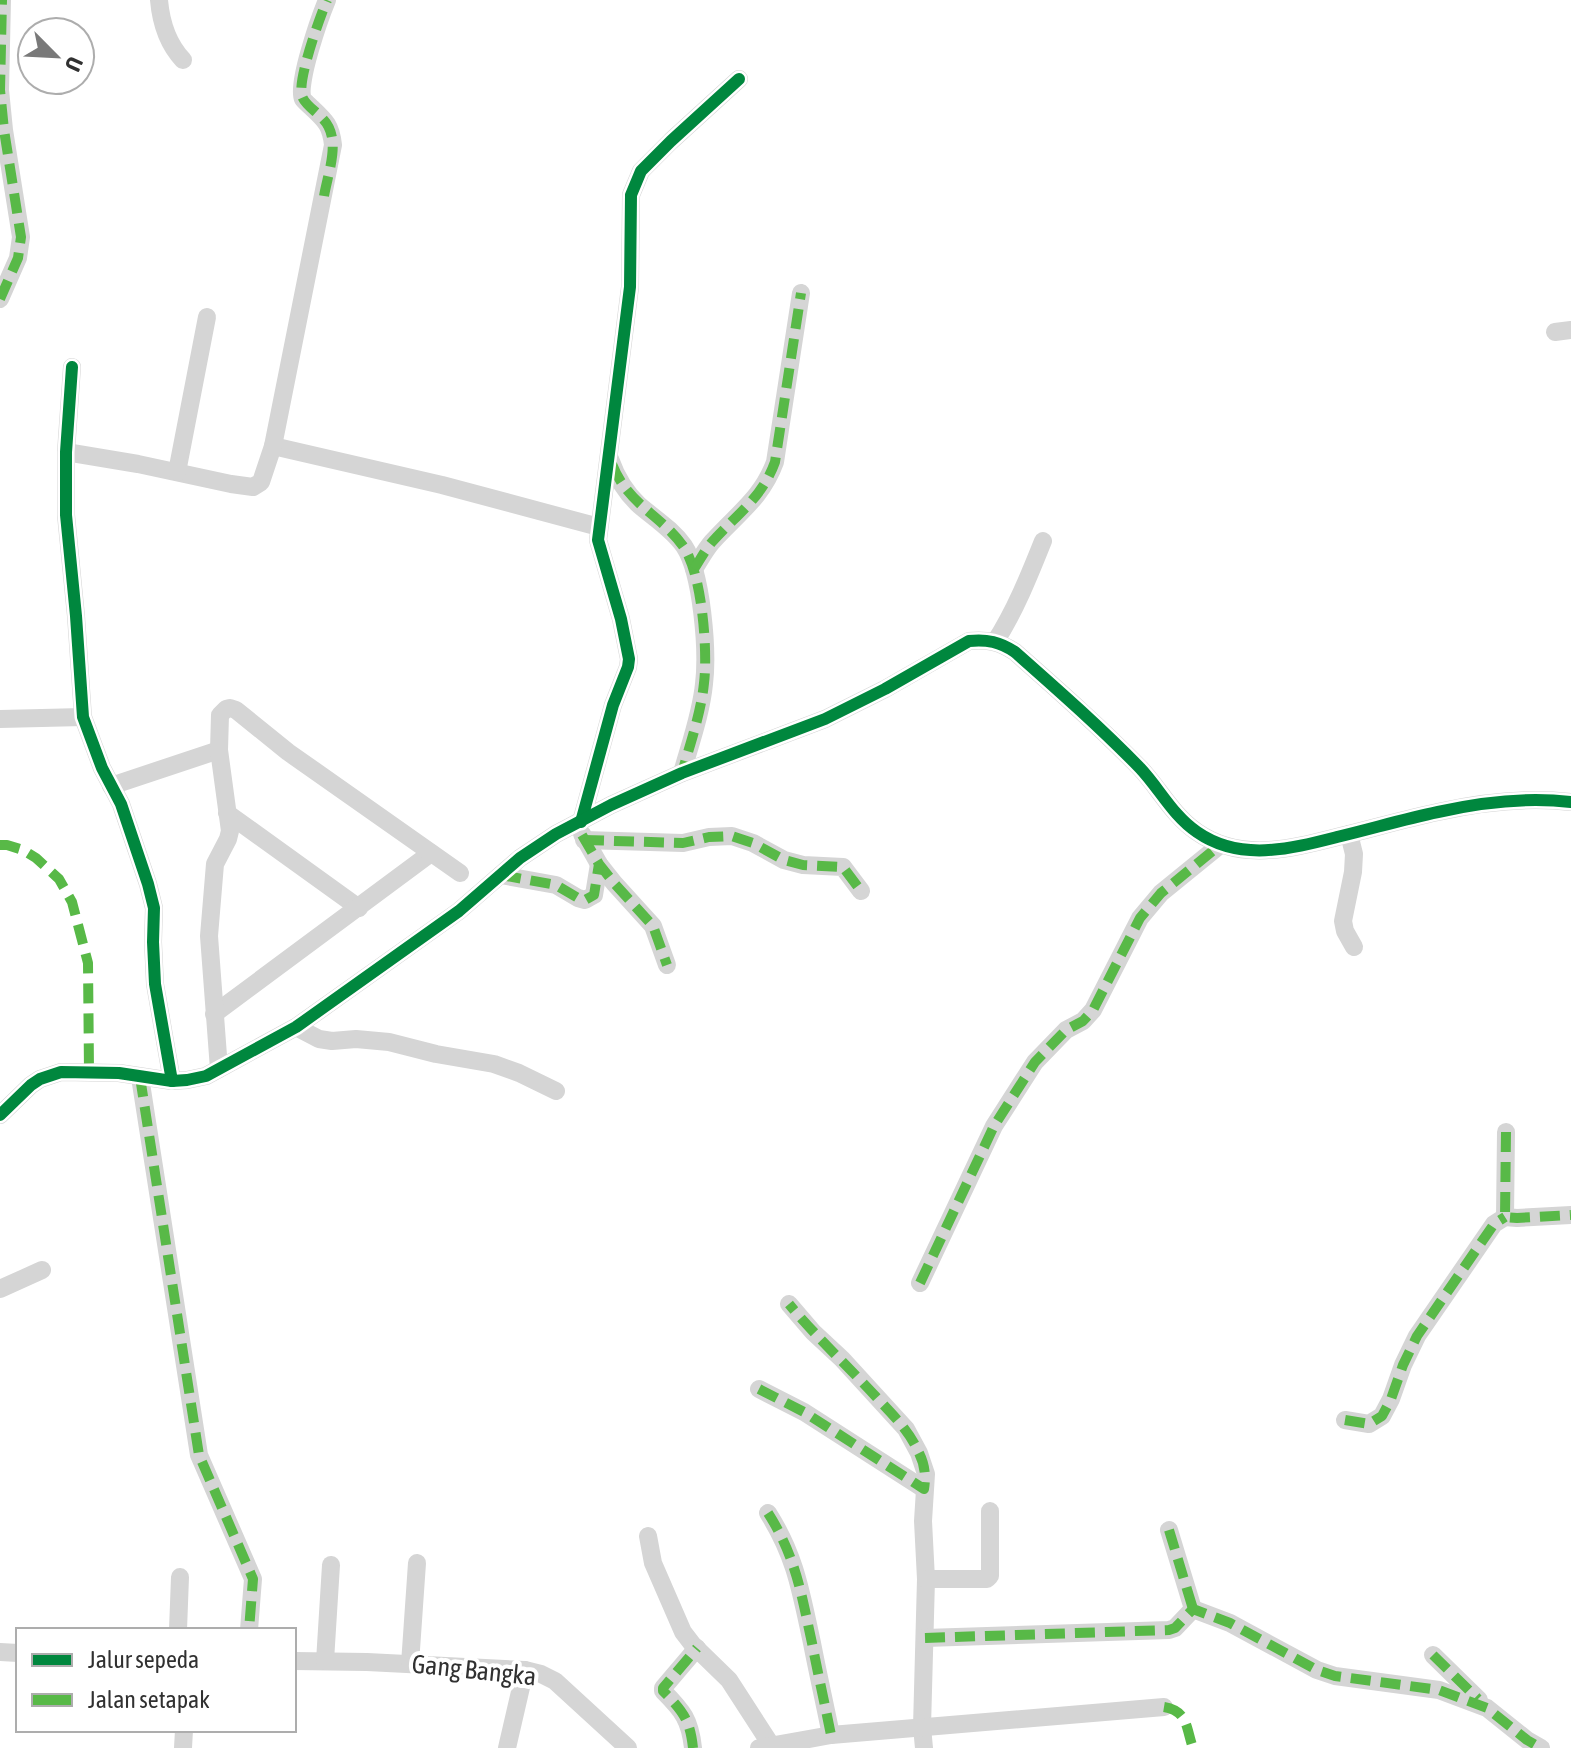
<svg xmlns="http://www.w3.org/2000/svg" width="1571" height="1748" viewBox="0 0 1571 1748" font-family="'Asap Condensed',sans-serif">
<rect width="100%" height="100%" fill="#fff"/>
<g fill="none" stroke-linecap="round" stroke-linejoin="round">
<g stroke="#d5d5d5" stroke-width="18">
<path d="M159,0C161,23 167,43 183,60"/>
<path d="M0,299L18,258L21,237L4,130L0,90L2,0"/>
<path d="M1555,332L1571,330"/>
<path d="M72,367L66,452V515L76,616L83,717L102,768L121,804L148,884L154,908L153,942L155,984L172,1081"/>
<path d="M273,446L442,485L599,527"/>
<path d="M66,452L138,464L231,484L253,487L261,482L273,446L333,145C331,126 326,121 312,108C310,106 304,101 303,99C296,85 320,17 327,0"/>
<path d="M610,459C616,476 625,492 639,505C654,518 672,529 684,546C702,573 708,651 704,684C701,714 690,744 682,773"/>
<path d="M177,472L207,317"/>
<path d="M694,569C700,560 705,550 712,542C737,514 762,498 775,462L801,293"/>
<path d="M995,642C1015,611 1029,576 1043,541"/>
<path d="M0,719L83,717"/>
<path d="M111,786L219,750"/>
<path d="M227,813L359,908"/>
<path d="M581,822L613,705L628,667L629,659L621,619L598,540L630,287L631,195L641,171L671,141L739,79"/>
<path d="M582,834L599,864L614,883L653,926L667,965"/>
<path d="M1349,834L1354,854L1353,872L1343,921L1345,931L1354,947"/>
<path d="M584,840L683,843L709,837L732,836L753,843L784,860L803,865L843,867L861,891"/>
<path d="M501,875L556,885L578,898L585,900L594,895L599,864"/>
<path d="M214,1014L431,853"/>
<path d="M296,1027L319,1039L332,1041L356,1039L389,1042L436,1054L494,1064L519,1073L556,1091"/>
<path d="M219,1069L209,936L215,864L228,839L230,831L219,750L220,715L226,709L230,708L236,710L288,752L460,873"/>
<path d="M140,1077L199,1455L253,1579L249,1630"/>
<path d="M0,1115L31,1085L40,1079L61,1072L119,1073L172,1081L187,1080L206,1076L296,1027L459,911L520,858L556,834L611,805L682,773L825,719L885,689L969,641C987,639 1000,642 1015,652C1058,690 1100,727 1140,768C1159,788 1173,816 1197,832C1240,862 1290,849 1337,837C1371,829 1404,819 1438,812C1482,802 1527,797 1571,802"/>
<path d="M1506,1132L1505,1217L1517,1218L1571,1215"/>
<path d="M920,1283L994,1126L1035,1062L1066,1030L1083,1021L1093,1010L1140,918L1161,893L1220,845"/>
<path d="M0,1289L42,1270"/>
<path d="M789,1304L813,1332L842,1359L906,1429L919,1453L926,1474L923,1521L926,1579L922,1727L924,1748"/>
<path d="M759,1389L804,1412L924,1489"/>
<path d="M1345,1420L1369,1424L1382,1416L1391,1399L1403,1365L1417,1336L1494,1224L1505,1217"/>
<path d="M768,1513C796,1557 801,1593 812,1643C818,1674 825,1705 831,1735"/>
<path d="M1169,1530L1193,1609"/>
<path d="M648,1536L653,1563L683,1632L693,1645L729,1680L771,1745"/>
<path d="M926,1579H987L990,1576V1511"/>
<path d="M178,1630L180,1577"/>
<path d="M925,1638L1169,1630L1175,1628L1193,1609L1230,1623L1317,1670L1335,1676L1439,1690L1487,1708L1527,1740L1541,1748"/>
<path d="M0,1652L18,1653"/>
<path d="M1433,1655L1479,1700"/>
<path d="M294,1661L367,1662L525,1670L541,1674L555,1681L628,1748"/>
<path d="M325,1661L331,1565"/>
<path d="M410,1664L417,1563"/>
<path d="M183,1748L184,1730"/>
<path d="M507,1748L525,1670"/>
<path d="M693,1748C690,1720 683,1711 663,1691V1688L697,1648"/>
<path d="M759,1748L831,1735L1164,1707"/>
</g>
<g stroke="#58b947" stroke-width="10" stroke-dasharray="20 10" stroke-linecap="butt">
<path d="M324,196C328,172 342,139 323,119C317,112 305,105 302,96C297,80 320,17 327,0"/>
<path d="M0,299L18,258L21,237L4,130L0,90L2,0"/>
<path d="M612,464C628,505 660,514 683,546C702,572 708,651 704,683C701,713 690,744 682,773"/>
<path d="M694,569C700,560 705,550 712,542C737,514 762,498 775,462L801,293"/>
<path d="M582,835L599,864L614,883L653,926L667,965"/>
<path d="M584,840L683,843L709,837L732,836L753,843L784,860L803,865L843,867L861,891"/>
<path d="M0,845H7L23,850L36,858L59,879L72,902L88,963L89,1071"/>
<path d="M501,875L556,885L578,898L585,900L594,895L599,864"/>
<path d="M140,1077L199,1455L253,1579L249,1630"/>
<path d="M1506,1132L1505,1217L1517,1218L1571,1215"/>
<path d="M920,1283L994,1126L1035,1062L1066,1030L1083,1021L1093,1010L1140,918L1161,893L1220,845"/>
<path d="M759,1389L804,1412L924,1489C926,1476 925,1465 919,1453C910,1432 894,1416 878,1399C849,1367 816,1337 789,1304"/>
<path d="M1345,1420L1369,1424L1382,1416L1391,1399L1403,1365L1417,1336L1494,1224L1505,1217"/>
<path d="M768,1513C796,1557 801,1593 812,1643C818,1674 825,1705 831,1735"/>
<path d="M1169,1530L1193,1609"/>
<path d="M925,1638L1169,1630L1175,1628L1193,1609L1230,1623L1317,1670L1335,1676L1439,1690L1487,1708L1527,1740L1541,1748"/>
<path d="M1433,1655L1478,1699"/>
<path d="M1164,1707C1188,1711 1186,1728 1193,1748"/>
<path d="M693,1748C690,1720 683,1711 663,1691V1688L697,1648"/>
</g>
<g stroke="#fff" stroke-width="17">
<g id="cycleway">
<path d="M72,367L66,452V515L76,616L83,717L102,768L121,804L148,884L154,908L153,942L155,984L172,1081"/>
<path d="M581,822L613,705L628,667L629,659L621,619L598,540L630,287L631,195L641,171L671,141L739,79"/>
<path d="M0,1115L31,1085L40,1079L61,1072L119,1073L172,1081L187,1080L206,1076L296,1027L459,911L520,858L556,834L611,805L682,773L825,719L885,689L969,641C987,639 1000,642 1015,652C1058,690 1100,727 1140,768C1159,788 1173,816 1197,832C1240,862 1290,849 1337,837C1371,829 1404,819 1438,812C1482,802 1527,797 1571,802"/>
</g>
</g>
<use href="#cycleway" stroke="#00873e" stroke-width="12"/>
</g>
<g text-anchor="middle" dominant-baseline="central" stroke-width="8" stroke-linejoin="round" paint-order="stroke">
<g font-size="26" fill="#313131" stroke="#fff">
<text transform="translate(474 1670) rotate(6)">Gang Bangka</text>
</g>
</g>
<rect x="16" y="1628" width="280" height="104" fill="#ffffff" stroke="#adadad" stroke-width="2"/>
<rect x="32" y="1654" width="40" height="12" fill="#00873e" stroke="#adadad" stroke-width="2"/>
<text x="88" y="1668" font-size="24" fill="#313131">Jalur sepeda</text>
<rect x="32" y="1694" width="40" height="12" fill="#58b947" stroke="#adadad" stroke-width="2"/>
<text x="88" y="1708" font-size="24" fill="#313131">Jalan setapak</text>
<g transform="translate(56 56) rotate(114)"><circle r="38" fill="#ffffff" stroke="#adadad" stroke-width="2"/>
<path d="M0-6L14 30L0 20L-14 30Z" fill="#797979"/>
<text y="-12" font-size="22" font-weight="bold" text-anchor="middle" fill="#313131">U</text>
</g>
</svg>
